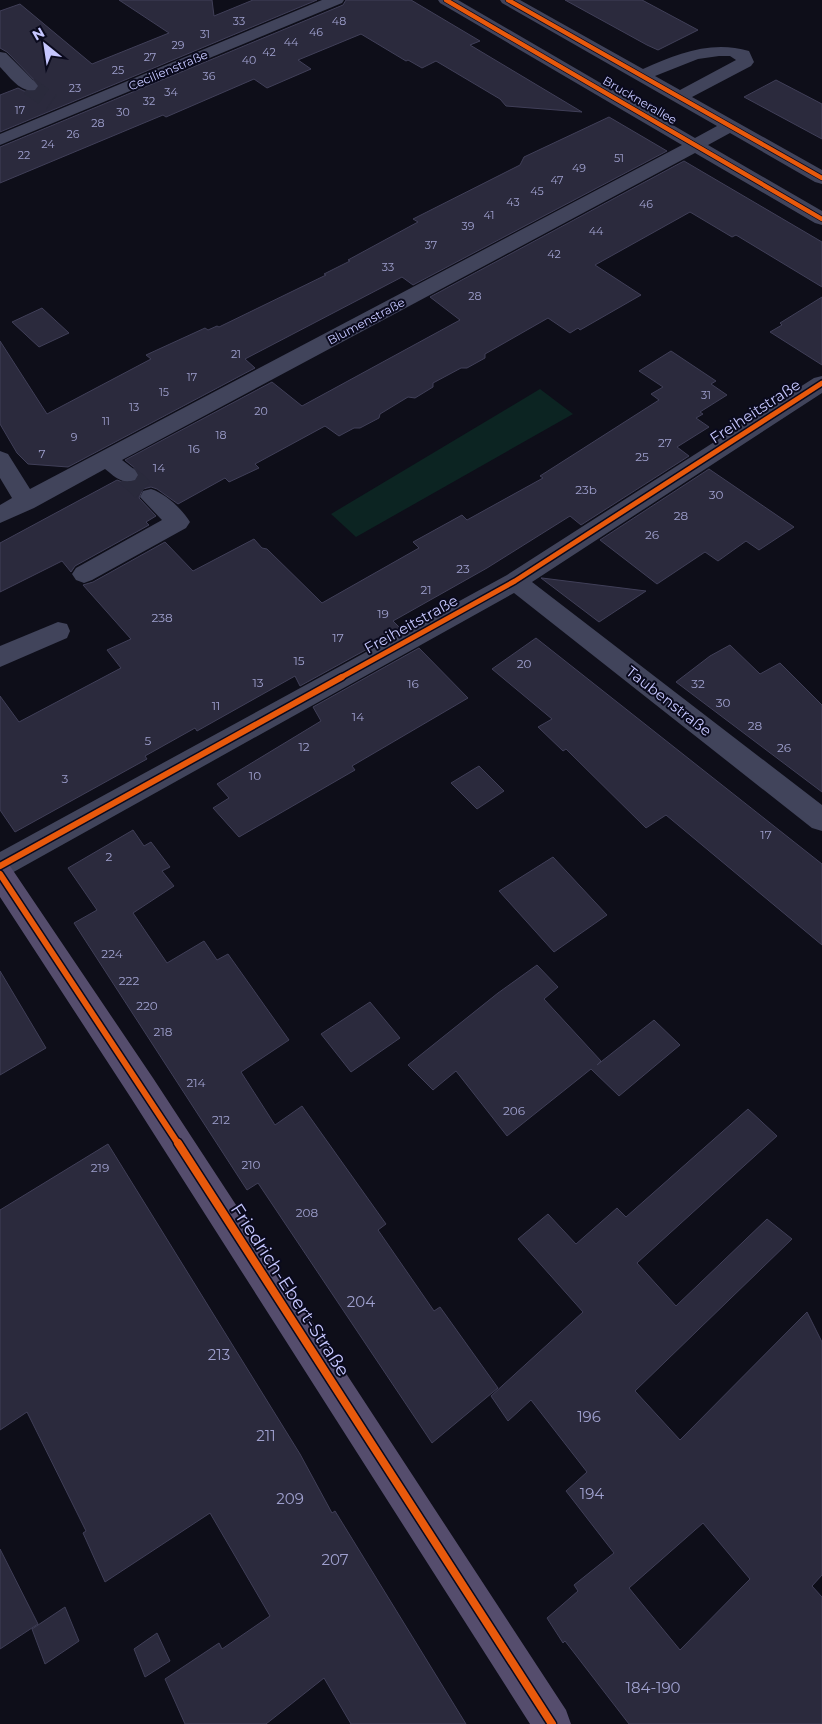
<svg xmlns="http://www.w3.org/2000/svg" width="822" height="1724" viewBox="0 0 822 1724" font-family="Montserrat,sans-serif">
<rect width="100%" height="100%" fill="#0e0e19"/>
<path fill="#0c2422" d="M540,389L573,414L356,537L331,514Z"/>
<g fill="#2b2a3d" stroke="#403f58" fill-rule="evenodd">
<path d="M119,0H212L214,16L253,0H317L0,132V95L18,88L24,91L35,92L40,86L7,52L0,48V11L20,4L92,64L169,33Z"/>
<path d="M346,0H411L480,41L470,45L582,112L506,106L500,99L436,61L422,68L408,60L406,61L361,34L298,60L311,69L267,88L254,79L166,117L163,115L151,120L0,183V147L343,5Z"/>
<path d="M565,0H642L698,30L658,50L647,45Z"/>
<path d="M776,80L822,104V139L744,97Z"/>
<path d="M609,117L667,151L413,285L402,277L245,359L255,368L68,467L28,464L17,453L0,424V341L47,414L151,359L146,355L205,328L208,330L217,326L219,327L326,275L324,274L350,261L348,260L418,222L413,219L520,165L524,157Z"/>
<path d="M684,161L822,242V287L736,235L732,237L690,212L595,265L641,295L580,330L578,328L570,333L548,318L485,354V358L467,368H461L433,383V387L415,398L408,397L380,414L379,418L360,428H354L339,436L325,426L255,464L259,468L229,482L225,478L178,504L157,489L151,487L143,489L139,498L156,516L146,522L149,525L75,566L71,572L62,561L0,592V543L117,480L125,483L135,482L140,474L136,469L125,460L272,382L302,406L460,320L430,297Z"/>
<path d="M822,297V365L770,332L782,325L780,323Z"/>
<path d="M42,308L69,333L39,347L12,322Z"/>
<path d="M671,351L716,381L711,384L727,395L700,412L703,414L696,418L709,427L677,447L689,456L581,525L570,516L487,568L393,621L402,630L300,686L295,676L197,731L195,728L145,756L147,759L15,832L0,810V696L19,722L121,668L107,650L131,639L83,585L93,582L165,542L193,571L254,539L262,548L267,549L322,603L419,548L413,542L462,515L467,520L543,478L540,476L659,400L651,394L663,387L639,371Z"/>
<path d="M709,469L794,527L759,550L746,541L718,561L705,552L657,584L600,540Z"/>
<path d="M541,578H542L646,591L599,622Z"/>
<path d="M536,638L822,864V945L666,815L646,828L566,749L563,751L538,727L552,719L492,669Z"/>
<path d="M730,645L760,674L780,663L822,705V792L676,682L710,656Z"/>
<path d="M419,648L468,698L352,766L355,770L239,837L213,808L229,798L217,784L321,721L313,707Z"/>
<path d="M479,766L504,791L477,809L451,783Z"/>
<path d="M133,830L144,846L151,842L170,867L162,871L174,886L133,913L167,963L204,941L217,960L228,954L289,1040L241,1072L275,1125L302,1106L386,1224L378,1230L434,1311L440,1307L498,1388L432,1443L258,1183L247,1190L74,923L97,910L68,868Z"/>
<path d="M553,857L607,915L554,952L499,891Z"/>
<path d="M537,965L558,987L544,999L601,1061L597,1065L654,1020L680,1045L619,1096L591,1069L507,1136L456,1071L433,1090L408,1065L498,993Z"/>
<path d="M0,971L46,1048L0,1075Z"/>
<path d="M370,1002L400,1038L351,1072L321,1034Z"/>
<path d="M748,1109L777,1136L637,1263L676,1306L767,1219L792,1239L635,1391L680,1440L807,1312L822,1342V1575L812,1586L822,1597V1724H629L565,1641L563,1643L547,1618L578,1591L574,1585L614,1553L566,1491L587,1472L531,1400L508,1421L491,1396L583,1312L518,1239L548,1214L576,1244L617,1208L626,1217ZM703,1523L750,1579L680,1650L629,1588Z"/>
<path d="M108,1144L300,1454L332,1513L335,1511L466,1724H351L324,1678L266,1724H185L165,1679L219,1643L222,1649L270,1616L210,1513L105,1582L83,1533L86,1531L27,1412L0,1430V1210Z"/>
<path d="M0,1549L38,1624L0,1649Z"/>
<path d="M65,1607L79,1641L45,1664L32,1629Z"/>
<path d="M157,1633L170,1661L145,1677L134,1649Z"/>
</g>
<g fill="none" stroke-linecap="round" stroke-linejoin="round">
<path stroke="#2a2a3c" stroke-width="18" stroke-dasharray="18 9" stroke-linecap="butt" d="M29,86L52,102"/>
<path stroke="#2a2a3c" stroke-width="22" stroke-dasharray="22 11" stroke-linecap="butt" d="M127,475L151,497"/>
<g fill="#41445b" fill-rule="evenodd">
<path d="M322,0H344L342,3L0,145V134Z"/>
<path d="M438,0H458L695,138L717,126L502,3L500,0H520L643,69C677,54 711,40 749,51L754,62L751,66L692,97L822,170V184L815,182L730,133L708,145L822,211V225L815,223L695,153L122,460L135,470L138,475L135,480C121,484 115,477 105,469L34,508L0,523V505L12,498L0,478V451L8,454L30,489L682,145L440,3ZM719,56H730L736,60L680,90L655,76L698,59Z"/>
<path d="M0,52L6,53L35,82L38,86L35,90C20,93 10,77 0,67Z"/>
<path d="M822,376V393L532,582L822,805V831L812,828L514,593L10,874L0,878V852L507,575L814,378Z"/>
<path d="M151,489C165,493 182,509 190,522L186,528L92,580L84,583L76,580L72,574L76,568L162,520L140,497L143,491Z"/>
<path d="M58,622L67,624L70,631L67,638L0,667V646Z"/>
</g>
<path fill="#554d6d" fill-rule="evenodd" d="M0,862L10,866L153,1078L566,1710L571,1724H530L131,1098L0,897Z"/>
<g stroke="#0a0a1d" stroke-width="6">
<g id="cycleway-far3">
<path d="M446,0L822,219"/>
<path d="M508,0L822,178"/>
</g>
</g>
<g stroke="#0a0a1d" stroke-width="8">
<path id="cycleway-far2" d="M340,678L515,581L822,383"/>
</g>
<g stroke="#0a0a1d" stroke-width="9">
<g id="cycleway-far1">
<path d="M0,866L342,677"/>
<path d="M0,874L179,1145"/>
</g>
</g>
<g stroke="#0a0a1d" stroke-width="11">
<path id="cycleway" d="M178,1143L552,1724"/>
</g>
<use href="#cycleway-far3" stroke="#e8590c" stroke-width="4.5"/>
<use href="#cycleway-far2" stroke="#e8590c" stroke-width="5"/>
<use href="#cycleway-far1" stroke="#e8590c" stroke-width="6"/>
<use href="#cycleway" stroke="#e8590c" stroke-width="8"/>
</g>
<g text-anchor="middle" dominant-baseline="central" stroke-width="4" stroke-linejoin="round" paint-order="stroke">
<g font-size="11" fill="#9fa0ce">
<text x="239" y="21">33</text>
<text x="339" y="21">48</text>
<text x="316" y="32">46</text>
<text x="205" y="34">31</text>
<text x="291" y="42">44</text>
<text x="178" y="45">29</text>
<text x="269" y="52">42</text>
<text x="150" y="57">27</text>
<text x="249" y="60">40</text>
<text x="118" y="70">25</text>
<text x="209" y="76">36</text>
<text x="75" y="88">23</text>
<text x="171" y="92">34</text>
<text x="149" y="101">32</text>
<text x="20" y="110">17</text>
<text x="123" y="112">30</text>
<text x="98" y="123">28</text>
<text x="73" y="134">26</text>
<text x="48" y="144">24</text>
<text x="24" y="155">22</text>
<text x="619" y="158">51</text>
<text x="579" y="168">49</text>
<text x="557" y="180">47</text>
<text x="537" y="191">45</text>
<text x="513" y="202">43</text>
<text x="646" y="204">46</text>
<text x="489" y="215">41</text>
<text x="468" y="226">39</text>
<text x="596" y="231">44</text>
<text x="431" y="245">37</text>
<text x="554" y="254">42</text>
<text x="388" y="267">33</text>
<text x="475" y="296">28</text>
<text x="236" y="354">21</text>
<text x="192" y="377">17</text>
<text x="164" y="392">15</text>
<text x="706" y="395">31</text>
<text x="134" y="407">13</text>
<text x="261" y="411">20</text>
<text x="106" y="421">11</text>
<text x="221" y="435">18</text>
<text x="74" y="437">9</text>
</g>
<g font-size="12" fill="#c6c7ff" stroke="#0a0a1d">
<text transform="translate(168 70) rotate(-23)">Cecilienstraße</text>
<text transform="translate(640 100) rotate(30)">Brucknerallee</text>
<text transform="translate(366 321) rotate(-28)">Blumenstraße</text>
</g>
<g font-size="12" fill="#9fa0ce">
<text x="665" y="442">27</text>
<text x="194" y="448">16</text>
<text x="42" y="453">7</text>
<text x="642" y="456">25</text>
<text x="159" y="467">14</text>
<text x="586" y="489">23b</text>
<text x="716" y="494">30</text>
<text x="681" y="515">28</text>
<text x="652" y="534">26</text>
<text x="463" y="568">23</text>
<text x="426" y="589">21</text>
<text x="383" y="613">19</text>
<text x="162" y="617">238</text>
<text x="338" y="637">17</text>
<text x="299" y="660">15</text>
<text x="524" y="663">20</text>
<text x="258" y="682">13</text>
<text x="413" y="683">16</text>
<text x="698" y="683">32</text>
<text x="723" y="702">30</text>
<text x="216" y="705">11</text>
<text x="358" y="716">14</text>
<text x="755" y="725">28</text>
<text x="148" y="740">5</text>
<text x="304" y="746">12</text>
<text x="784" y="747">26</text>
<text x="255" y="775">10</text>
<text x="65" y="778">3</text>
<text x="766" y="834">17</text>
<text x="109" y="856">2</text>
<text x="112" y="953">224</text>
<text x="129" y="980">222</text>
<text x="147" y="1005">220</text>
<text x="163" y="1031">218</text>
<text x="196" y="1082">214</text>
<text x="514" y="1110">206</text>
<text x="221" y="1119">212</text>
<text x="251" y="1164">210</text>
<text x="100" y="1167">219</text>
<text x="307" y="1212">208</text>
</g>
<g font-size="15" fill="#c6c7ff" stroke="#0a0a1d">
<text transform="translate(755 411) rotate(-33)">Freiheitstraße</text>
<text transform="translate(411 624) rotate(-29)">Freiheitstraße</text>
<text transform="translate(669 701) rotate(38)">Taubenstraße</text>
</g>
<g font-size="15" fill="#9fa0ce">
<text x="361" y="1301">204</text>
<text x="219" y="1354">213</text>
<text x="589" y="1416">196</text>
<text x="266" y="1435">211</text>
<text x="592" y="1493">194</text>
<text x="290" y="1498">209</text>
<text x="335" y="1559">207</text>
<text x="653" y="1687">184-190</text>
</g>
<g font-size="18" fill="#c6c7ff" stroke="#0a0a1d">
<text transform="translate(290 1290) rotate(57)">Friedrich-Ebert-Straße</text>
</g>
</g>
<g transform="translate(45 45) rotate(330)" stroke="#0a0a1d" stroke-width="4" paint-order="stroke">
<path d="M0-4L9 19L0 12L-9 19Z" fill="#c6c7ff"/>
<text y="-8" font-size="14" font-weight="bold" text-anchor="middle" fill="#c6c7ff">N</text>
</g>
</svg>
